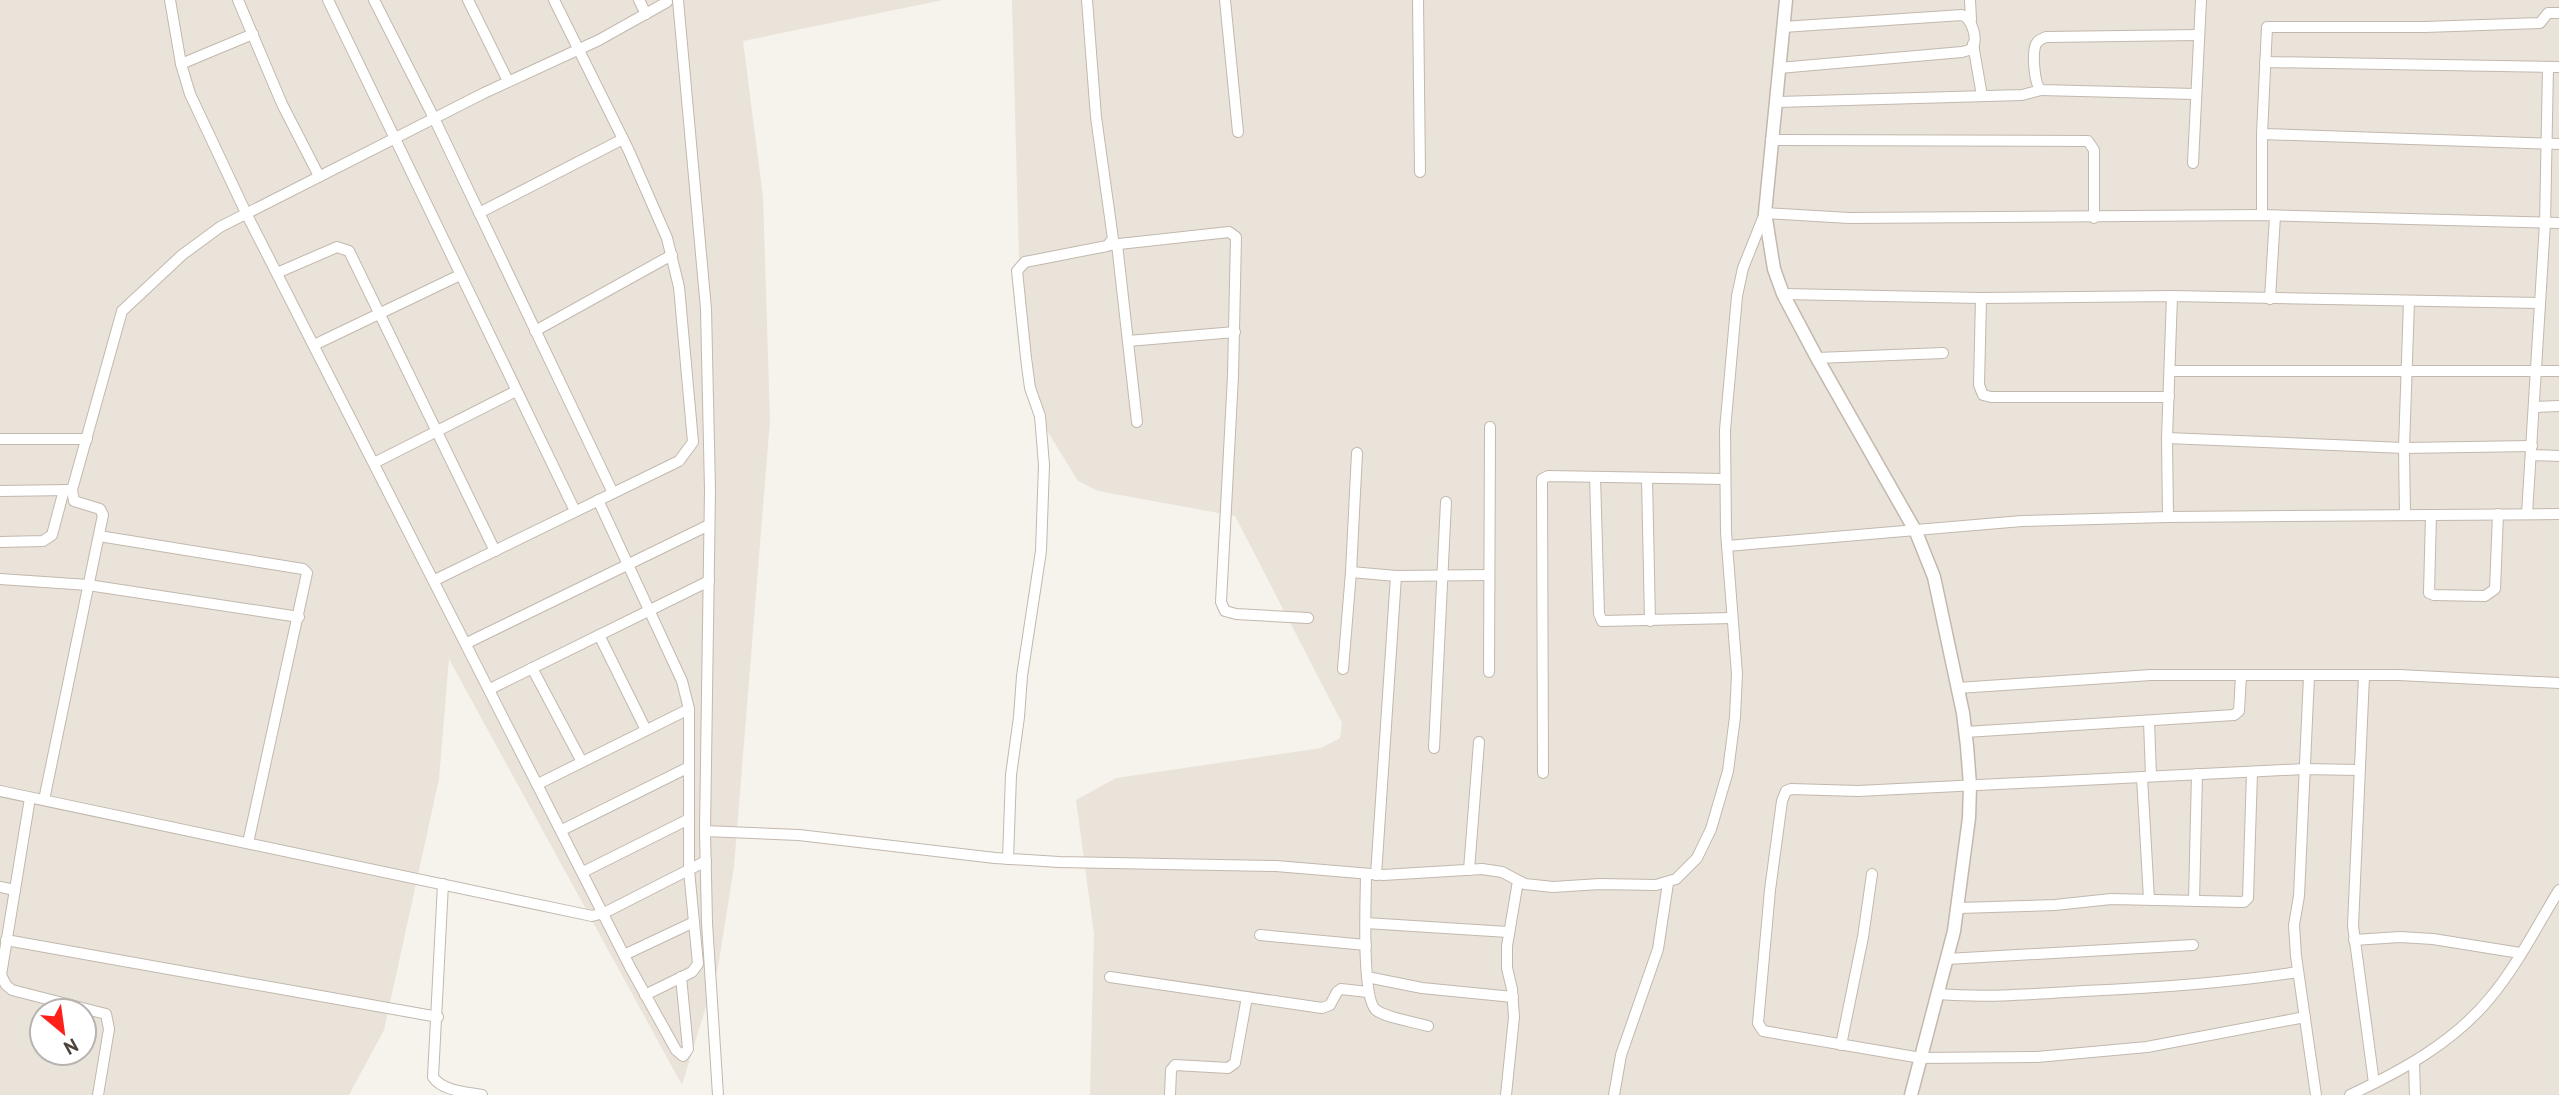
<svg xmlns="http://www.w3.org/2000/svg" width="2559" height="1095" viewBox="0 0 2559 1095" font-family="'PT Sans',sans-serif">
<rect width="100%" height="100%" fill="#f6f2ec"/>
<g fill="#eae3da" fill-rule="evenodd">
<path d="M0,0H943L743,41L763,197L770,420L734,867L718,967L682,1085L449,659L439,779L384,1030L349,1095H0ZM42,1011H84V1053H42Z"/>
<path d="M1012,0H2559V1095H1090L1094,934L1076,800L1116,778L1321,748L1340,738L1342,723L1235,516L1098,491L1078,481L1046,429L1021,334Z"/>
</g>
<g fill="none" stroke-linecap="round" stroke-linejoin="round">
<g stroke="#c2b8ae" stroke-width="12">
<g id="minor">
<path d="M170,0L181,64L190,94L246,213L630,967L676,1050L683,1056L688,1049L681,977"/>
<path d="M238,0L282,104L319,176"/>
<path d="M328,0L575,511"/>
<path d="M374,0L434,118L613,493"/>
<path d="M468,0L508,81"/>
<path d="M639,0L646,14"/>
<path d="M678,0L706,309L710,490L705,831L707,923L718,1095"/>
<path d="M1225,0L1238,132"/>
<path d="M1418,0L1420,172"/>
<path d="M1970,0L1971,20"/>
<path d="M1973,44L1982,96"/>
<path d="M2265,62L2559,67"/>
<path d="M181,64L253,34"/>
<path d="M1779,68L1962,52C1966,51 1971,50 1973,47C1978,37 1971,18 1962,15L1783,27"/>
<path d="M2195,94L2041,90C2034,84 2032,53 2036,44C2039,39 2042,39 2046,37L2198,35"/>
<path d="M1776,102L2022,95L2041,90"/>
<path d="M2262,134L2559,144"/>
<path d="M1771,140L2088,141L2094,150V218"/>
<path d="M2193,163L2201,0"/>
<path d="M479,213L623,139"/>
<path d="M2262,215V134L2267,27H2425L2540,23L2548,13H2559"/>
<path d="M1117,244L1137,422"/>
<path d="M1110,245L1229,232L1236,237L1233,376L1221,602L1225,611L1236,614L1308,618"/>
<path d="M277,273L337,247L349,251L495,551"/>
<path d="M1783,294L1981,298L2172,296L2540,303"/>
<path d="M1981,298L1979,385L1983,395L1991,397H2169"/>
<path d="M2270,299L2275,216"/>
<path d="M535,331L672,255"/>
<path d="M1128,341L1235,332"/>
<path d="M314,345L460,275"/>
<path d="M1817,358L1943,353"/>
<path d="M2170,371H2559"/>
<path d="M2535,407L2559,406"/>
<path d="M2167,438L2404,448L2532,446"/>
<path d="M0,439H87"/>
<path d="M2531,455L2559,456"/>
<path d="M374,463L516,391"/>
<path d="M1595,477L1599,614L1602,621L1732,618"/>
<path d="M1647,478L1650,621"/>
<path d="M0,491L69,490"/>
<path d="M598,500L682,681L689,709V870L698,964L692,972L645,995"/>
<path d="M2527,514L2545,223L2548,67"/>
<path d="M2405,515L2404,448L2409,301"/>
<path d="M2431,515L2429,593L2434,595L2485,596L2495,589L2498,514"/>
<path d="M2168,517L2167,438L2172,296"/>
<path d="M99,536L303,569L307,573L248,843"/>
<path d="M0,542L43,541L52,535L64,490"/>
<path d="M1727,546L2022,521L2168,517L2559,514"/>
<path d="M1351,572L1396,576L1489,575"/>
<path d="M0,579L88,585L299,617"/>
<path d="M435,580L679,461L693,442L679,287L667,238L628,149L554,0"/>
<path d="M599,635L646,730"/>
<path d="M467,643L709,525"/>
<path d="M532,668L582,762"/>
<path d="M1343,669L1351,572L1357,453"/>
<path d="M1489,672L1490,427"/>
<path d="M2309,676L2299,896L2294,925L2296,956L2316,1095"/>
<path d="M2364,676L2353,926L2374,1083"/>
<path d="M1958,688L2151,675H2399L2559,683"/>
<path d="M490,689L709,581"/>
<path d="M2149,721L2151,776"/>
<path d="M1965,732L2234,715L2239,711L2241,676"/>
<path d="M1434,748L1446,502"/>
<path d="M1543,773L1542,479L1548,476L1724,479"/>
<path d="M2142,777L2149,899"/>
<path d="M538,784L689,709"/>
<path d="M0,791L592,916L604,913L706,861"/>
<path d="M30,798L1,975L6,985L12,990L106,1014L109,1029L98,1095"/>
<path d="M44,800L103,515L100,509L74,501L72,490L122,311L182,255L220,227L484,93L599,40L667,2"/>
<path d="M562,830L689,767"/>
<path d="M705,831L799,835L995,858L1059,862L1276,866L1383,875L1482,869L1502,872L1525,884L1553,887L1600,884L1656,885L1676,879L1697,858L1711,829L1728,771L1735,717L1737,674L1726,532L1725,430L1737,296L1743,268L1765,213L1849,218L2262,215L2559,223"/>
<path d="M1008,859L1011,775L1019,717L1022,676L1041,551L1044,465L1040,416L1030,388L1026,358L1017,271L1025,262L1107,246L1113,239L1096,117L1087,0"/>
<path d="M1469,870L1479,742"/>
<path d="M583,872L689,819"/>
<path d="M1366,874C1366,897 1361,998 1376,1010C1386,1018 1415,1022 1428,1026"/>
<path d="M1376,875L1396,576"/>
<path d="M443,884L433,1077C442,1091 467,1092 482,1095"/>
<path d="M0,887L15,890"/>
<path d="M2194,900L2197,774"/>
<path d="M1958,908L2055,905L2111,899L2244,902L2248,898L2252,772"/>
<path d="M1366,923L1508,932"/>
<path d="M1260,935L1366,945"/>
<path d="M6,940L438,1017"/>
<path d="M2354,940L2400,937L2433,939L2520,953"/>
<path d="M624,955L694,922"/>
<path d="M1947,959L2193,945"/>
<path d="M1110,977L1322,1008L1330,1005L1337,992L1341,989L1368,992"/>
<path d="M1367,977L1422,988L1513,997"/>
<path d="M1939,994C1988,998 2035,994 2084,991C2156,988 2227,983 2298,972"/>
<path d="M2305,1017L2147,1047L2037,1057L1921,1058L1763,1031L1758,1023L1770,890L1782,801L1786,791L1791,789L1858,791L2304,769L2359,770"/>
<path d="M1841,1045L1863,937L1872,874"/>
<path d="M2414,1062L2415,1095"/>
<path d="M1170,1095L1171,1070L1175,1065L1228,1068L1235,1063L1247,997"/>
<path d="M1506,1095L1514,1017L1512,989L1507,968V946L1518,881"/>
<path d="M1614,1095L1621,1055L1658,949L1668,883"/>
<path d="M2350,1095C2401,1071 2453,1043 2490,998C2517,966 2537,926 2559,890"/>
</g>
</g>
<g stroke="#c2b8ae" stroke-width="15">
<path id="tertiary" d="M1786,0L1765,213L1774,269L1783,294L1817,358L1916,532L1934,577L1963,713L1967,746L1970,785L1969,818L1954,931L1911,1095"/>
</g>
<use href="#minor" stroke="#fff" stroke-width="10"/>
<use href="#tertiary" stroke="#fff" stroke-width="12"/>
</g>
<g transform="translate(63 1032) rotate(151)"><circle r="33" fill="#ffffff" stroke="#b7b3b0" stroke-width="2"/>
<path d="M0-5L12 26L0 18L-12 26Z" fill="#ff201a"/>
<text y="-10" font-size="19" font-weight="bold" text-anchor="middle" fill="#4b4239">N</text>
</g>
</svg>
